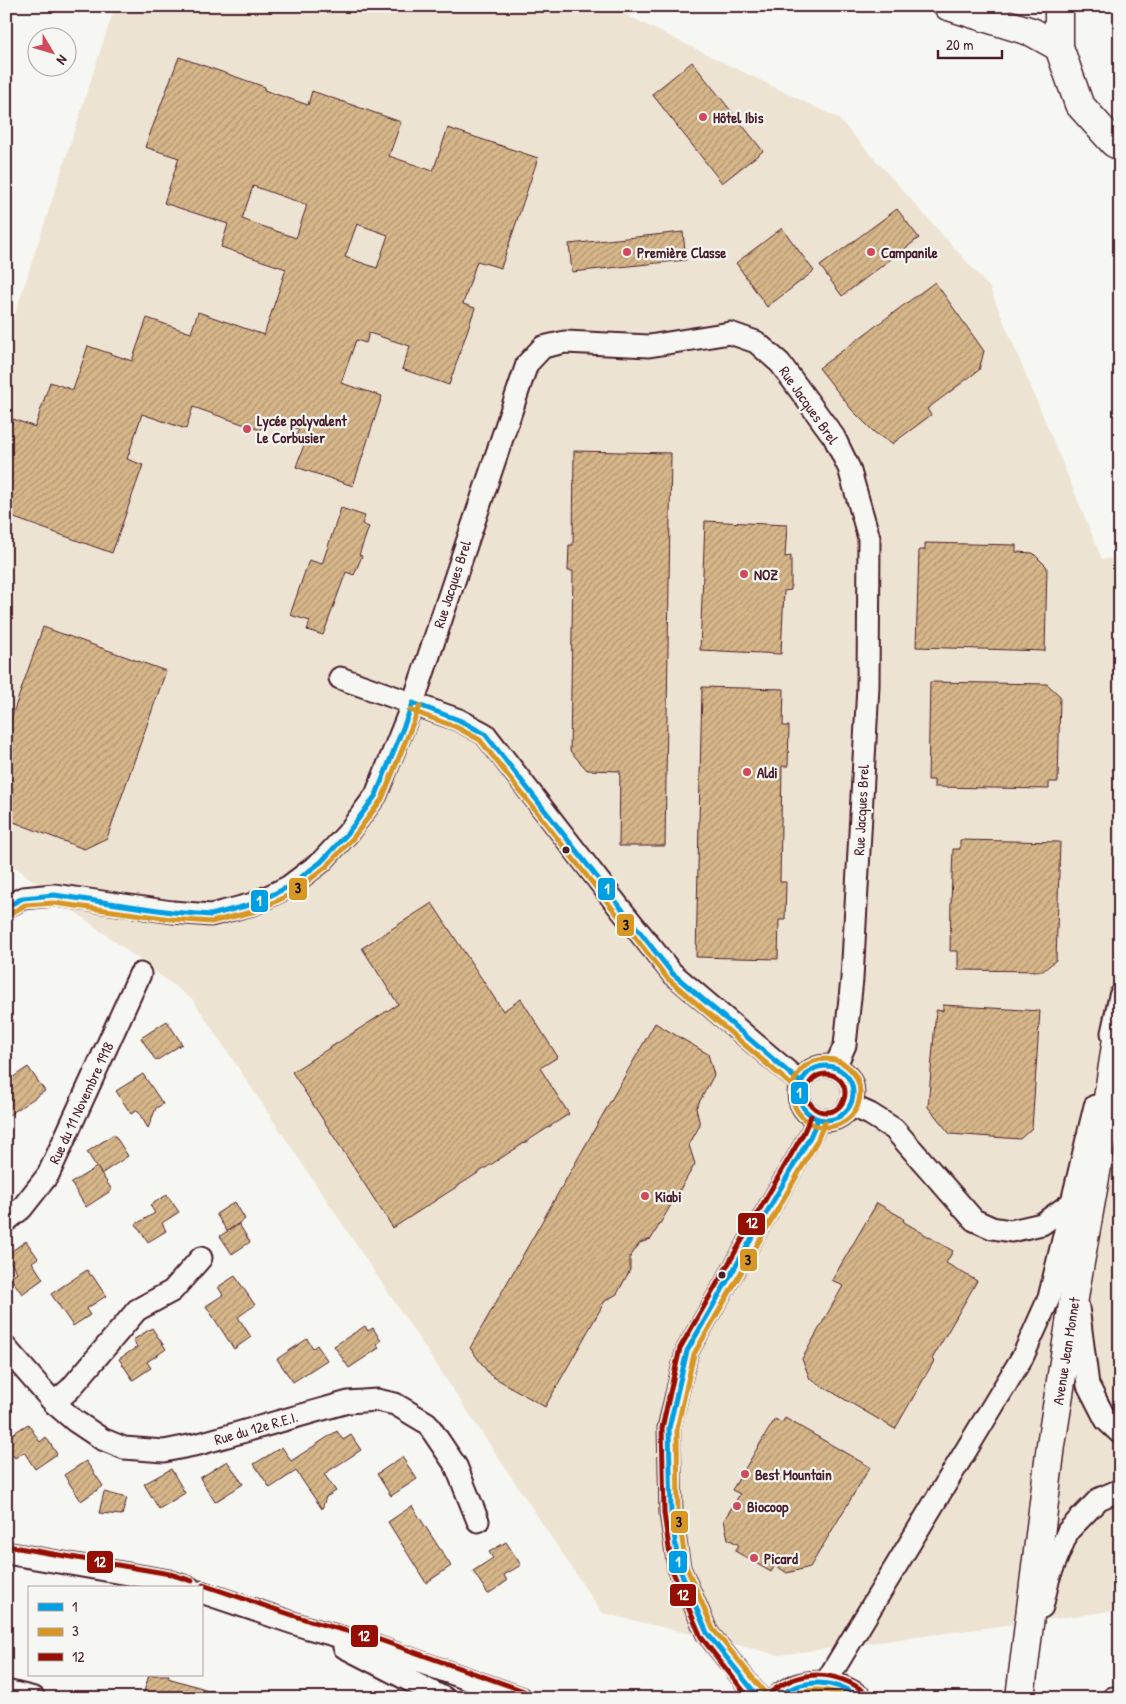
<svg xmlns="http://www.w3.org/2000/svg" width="1126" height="1704" viewBox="0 0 1126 1704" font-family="'Patrick Hand',sans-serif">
<defs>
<pattern id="building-hatch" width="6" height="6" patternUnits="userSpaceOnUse" patternTransform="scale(1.25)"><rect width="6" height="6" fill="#d7b78a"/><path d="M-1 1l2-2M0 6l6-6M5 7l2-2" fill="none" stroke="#b09471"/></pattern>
</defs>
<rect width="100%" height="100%" fill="#f6f6f2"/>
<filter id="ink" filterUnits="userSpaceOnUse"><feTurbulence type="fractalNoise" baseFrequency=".02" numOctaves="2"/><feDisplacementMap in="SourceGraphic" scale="10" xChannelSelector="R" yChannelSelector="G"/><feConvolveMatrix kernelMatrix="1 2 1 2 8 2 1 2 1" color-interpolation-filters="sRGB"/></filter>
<g filter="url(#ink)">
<path fill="#ede3d3" d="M115,6H628L626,15L838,118L990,288L1102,559L1120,558V1610L779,1655L602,1613L193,1000L6,860V342Z"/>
<g fill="url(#building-hatch)" stroke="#4a1f2b" fill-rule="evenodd">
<path d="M179,57L265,87L264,90L308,105L312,91L401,122L389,156L433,171L448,128L538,158L501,268L477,261L463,304L475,308L449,385L402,369L410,346L369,333L366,343L356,340L341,383L382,396L353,486L296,467L304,445L294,442L299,429L264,418L260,430L193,407L186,429L142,414L127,459L143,465L112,553L6,515V438L13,419L35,427L50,382L73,390L88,346L132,361L147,318L191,333L198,312L264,335L286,269L221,247L228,224L164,203L179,158L145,147ZM253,186L307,205L296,238L242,219ZM357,224L388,235L377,268L345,257Z"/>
<path d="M692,62L763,151L722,183L652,94Z"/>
<path d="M897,209L919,238L842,296L820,266Z"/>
<path d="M782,228L814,271L767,307L736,263Z"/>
<path d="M683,232L686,260L572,272L569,244Z"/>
<path d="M935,282L984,351L979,370L927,409L931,415L892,444L875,433L852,410L819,368Z"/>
<path d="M574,451L671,453L665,846H619L620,771L587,770L570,751L573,571H568L569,545H573Z"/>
<path d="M341,508L365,516L362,524L369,527L359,555L362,556L354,575L346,572L323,635L307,630L310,621L290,615L309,560L322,564Z"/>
<path d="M705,521L787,525L785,557L791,556V590L784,591L781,654L700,650Z"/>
<path d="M925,543L1016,545V552L1033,553L1047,567L1045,651L916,647L919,550H925Z"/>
<path d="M43,627L166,671L107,838L84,849L6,819V733Z"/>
<path d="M930,682L1047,684L1060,696L1058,782H1049V789L934,787V780H928Z"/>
<path d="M702,687L784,689L783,726H789L788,766H782L780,882H786L785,920H779L778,959L696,957Z"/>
<path d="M960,840L1060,842L1056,960L1043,971L958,970V951H950L951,903L953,849H960Z"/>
<path d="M432,903L503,1011L521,999L558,1057L540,1068L569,1114L393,1228L292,1072L398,1004L362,948Z"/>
<path d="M943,1005L1040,1011L1032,1128L1020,1139L950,1134L928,1107L936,1010L943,1011Z"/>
<path d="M167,1021L182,1044L156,1061L141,1038Z"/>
<path d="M655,1023L708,1054L714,1075L696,1108L700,1125L689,1145L695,1164L651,1239L640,1243L630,1257V1270L617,1294L605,1301L545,1407L490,1375L470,1348Z"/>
<path d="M28,1067L45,1091L6,1117V1082Z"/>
<path d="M143,1074L163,1104L156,1108L148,1128L137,1110L131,1114L116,1091Z"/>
<path d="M114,1134L128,1156L101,1174L87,1152Z"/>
<path d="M97,1167L112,1190L86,1207L71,1183Z"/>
<path d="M167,1195L179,1212L162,1223L166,1231L148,1242L136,1224L155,1213L150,1205Z"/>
<path d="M235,1202L245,1219L227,1231L216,1214Z"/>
<path d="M877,1203L903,1218L904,1222L953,1251L946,1263L977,1281L932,1359L934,1361L895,1429L810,1379L802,1359L843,1286L832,1280Z"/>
<path d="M239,1224L250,1242L232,1254L220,1236Z"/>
<path d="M26,1241L38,1258L32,1262L43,1279L22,1294L10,1277L17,1272L6,1255Z"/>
<path d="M87,1270L91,1276L92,1275L106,1296L86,1309L90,1315L73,1326L51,1294Z"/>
<path d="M235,1276L255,1305L238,1317L251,1337L234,1349L206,1306L223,1295L218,1287Z"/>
<path d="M365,1326L368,1331L373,1328L381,1341L377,1344L379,1348L349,1368L334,1346Z"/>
<path d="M152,1328L166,1349L147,1362L151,1368L133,1380L119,1359L137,1347L133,1340Z"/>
<path d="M307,1339L313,1348L317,1345L327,1360L293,1382L277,1359Z"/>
<path d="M785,1418L870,1467L810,1567L787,1573L775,1565L771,1572L735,1551L739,1545L728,1539L724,1520L740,1494L732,1490L775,1419L782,1423Z"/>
<path d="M28,1424L40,1442L46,1437L57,1454L35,1469L24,1452L15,1458L6,1446V1438Z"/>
<path d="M337,1431L343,1440L351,1435L361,1450L324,1474L336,1491L326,1497L322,1509L296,1471L270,1488L254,1464L282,1447L291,1461Z"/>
<path d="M402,1457L417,1479L391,1496L377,1474Z"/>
<path d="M86,1461L103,1486L81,1501L64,1475Z"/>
<path d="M227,1461L243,1484L215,1502L200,1478Z"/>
<path d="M171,1469L185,1493L159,1509L144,1484Z"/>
<path d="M104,1492L127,1498L122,1515L99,1513Z"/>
<path d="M412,1506L451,1566L426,1583L388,1522Z"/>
<path d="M506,1542L521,1565L504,1575L507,1581L488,1594L473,1571L493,1558L489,1552Z"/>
<path d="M149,1675H169L168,1678L219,1693V1698H142Z"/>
</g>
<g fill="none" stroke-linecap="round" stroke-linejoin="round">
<g stroke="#4a1f2b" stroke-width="25">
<g id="minor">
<path d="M340,678L459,720L485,734L619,907L672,973L801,1083"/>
<path d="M6,907L23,898L54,895L172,912L211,915L253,904L288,887L321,862L347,834L376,795L413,703L527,364L543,347L565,342L649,346L730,333L756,342L780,363L834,437L849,468L869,538L868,686L852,979L845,1045L835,1067"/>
<path d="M1112,1033L1120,996"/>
<circle cx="826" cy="1093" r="27"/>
<path d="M850,1105L870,1114L894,1129L974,1220L992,1228L1011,1231L1042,1224L1074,1201"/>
<path d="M6,1221L22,1208L48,1175L140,974"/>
<path d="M1078,1307L1088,1385L1106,1420L1120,1433"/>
<path d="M6,1348L54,1403L75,1421L102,1439L124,1448L164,1451L199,1444L348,1402L377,1400L395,1404L427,1423L456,1466L478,1521"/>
<path d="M54,1403L70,1389L137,1310L172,1291L201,1258"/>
<path d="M6,1553L169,1581L190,1588"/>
<path d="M201,1592L308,1628L377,1647L521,1698"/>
<path d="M1042,1607L1049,1577L1068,1531L1099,1499L1120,1490"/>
<path d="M344,1647L444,1698"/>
<path d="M826,1682L1023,1356L1049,1298L1095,1106"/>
<path d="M6,1691L34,1698"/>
<path d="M759,1698L707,1633L679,1568L671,1513L669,1428L687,1351L810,1137L818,1119"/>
<path d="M776,1698C799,1676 838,1678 861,1698"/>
<path d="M1113,1698L1120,1697"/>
</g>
</g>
<g stroke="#4a1f2b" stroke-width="31">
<path id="secondary" d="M1020,1698L1051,1445L1076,1285L1102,1138L1120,1019"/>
</g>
<g stroke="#4a1f2b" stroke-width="31">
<path id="primary" d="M1059,6V47L1079,104L1114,143L1120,146"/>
</g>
<g stroke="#4a1f2b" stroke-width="31">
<path id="trunk" d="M948,6L1032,32L1059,47"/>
</g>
<use href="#minor" stroke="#f6f6f2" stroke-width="21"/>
<use href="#secondary" stroke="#f6f6f2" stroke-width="28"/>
<use href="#primary" stroke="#f6f6f2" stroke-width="28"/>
<use href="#trunk" stroke="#f6f6f2" stroke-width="28"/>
<g stroke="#f6f6f2" stroke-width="9">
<g id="bus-1">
<path d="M413,703L459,720L485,734L672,973L801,1083"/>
<path d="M6,907L23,898L54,895L172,912L211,915L253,904L288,887L321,862L347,834L376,795L413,703"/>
<circle cx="826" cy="1093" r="27"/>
<path d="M759,1698L707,1633L679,1568L671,1513L669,1428L687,1351L810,1137L818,1119"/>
<path d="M776,1698C803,1677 834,1679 861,1698"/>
</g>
</g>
<g stroke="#f6f6f2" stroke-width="9">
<g id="bus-2">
<path d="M410,710L456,727L480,740L667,978L796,1089"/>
<path d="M10,914L25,905L54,903L171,919L211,922L256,911L291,894L326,867L353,838L382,799L420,706"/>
<circle cx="826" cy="1093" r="34"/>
<path d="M765,1693L713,1629L686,1566L678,1512L677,1429L694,1354L817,1141L825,1122"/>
<path d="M789,1698C808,1687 828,1688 848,1698"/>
</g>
</g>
<g stroke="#f6f6f2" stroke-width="9">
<g id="bus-3">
<circle cx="826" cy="1093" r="19"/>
<path d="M7,1546L170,1574L192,1581"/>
<path d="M203,1585L310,1621L380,1640L524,1691"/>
<path d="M771,1692C802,1669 835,1670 865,1692"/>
<path d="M749,1698L701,1637L672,1570L664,1513L662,1428L680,1348L803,1134L811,1116"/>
</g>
</g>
<use href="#bus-1" stroke="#009fe3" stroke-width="5"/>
<use href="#bus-2" stroke="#d89623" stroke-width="5"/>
<use href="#bus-3" stroke="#960f04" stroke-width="5"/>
</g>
</g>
<g fill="#d1495b" stroke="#f6f6f2" stroke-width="2">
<circle cx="703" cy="117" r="5"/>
<circle cx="627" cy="252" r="5"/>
<circle cx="871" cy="252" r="5"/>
<circle cx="247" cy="429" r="5"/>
<circle cx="744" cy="574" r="5"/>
<circle cx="747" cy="772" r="5"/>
<circle cx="645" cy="1196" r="5"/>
<circle cx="745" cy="1474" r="5"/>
<circle cx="737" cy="1506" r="5"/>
<circle cx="754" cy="1558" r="5"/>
</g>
<g fill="#4a1f2b" stroke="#f6f6f2" stroke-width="2">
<circle cx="566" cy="850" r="4.5"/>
<circle cx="722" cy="1275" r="4.5"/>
</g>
<g text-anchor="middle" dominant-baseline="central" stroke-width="4.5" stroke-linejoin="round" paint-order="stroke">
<g font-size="15" font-weight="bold" fill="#4a1f2b" stroke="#f6f6f2" text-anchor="start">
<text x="713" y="117">Hôtel Ibis</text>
<text x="637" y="252">Première Classe</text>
<text x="881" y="252">Campanile</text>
<text x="257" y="420">Lycée polyvalent<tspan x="257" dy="17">Le Corbusier</tspan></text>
<text x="754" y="574">NOZ</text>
<text x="757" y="772">Aldi</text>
<text x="655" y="1196">Kiabi</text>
<text x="755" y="1474">Best Mountain</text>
<text x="747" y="1506">Biocoop</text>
<text x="764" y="1558">Picard</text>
</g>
<g font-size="15" fill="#4a1f2b" stroke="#f6f6f2">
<text transform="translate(809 405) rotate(55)">Rue Jacques Brel</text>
<text transform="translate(452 584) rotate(-72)">Rue Jacques Brel</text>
<text transform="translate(861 810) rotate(-87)">Rue Jacques Brel</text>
<text transform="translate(81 1103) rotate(-65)">Rue du 11 Novembre 1918</text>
<text transform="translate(1066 1351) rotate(-81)">Avenue Jean Monnet</text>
<text transform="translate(256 1428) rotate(-16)">Rue du 12e R.E.I.</text>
</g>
</g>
<g stroke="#f6f6f2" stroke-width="2">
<rect x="288" y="877" width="20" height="24" rx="5" fill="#d89623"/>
<rect x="597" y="877" width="19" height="24" rx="5" fill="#009fe3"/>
<rect x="250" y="889" width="19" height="24" rx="5" fill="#009fe3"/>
<rect x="616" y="913" width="19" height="24" rx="5" fill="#d89623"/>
<rect x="790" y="1081" width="19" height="24" rx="5" fill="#009fe3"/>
<rect x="737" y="1212" width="29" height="24" rx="5" fill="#960f04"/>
<rect x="739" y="1248" width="19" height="24" rx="5" fill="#d89623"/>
<rect x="670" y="1510" width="19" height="24" rx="5" fill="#d89623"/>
<rect x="86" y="1550" width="28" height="24" rx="5" fill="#960f04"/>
<rect x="668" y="1550" width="20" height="24" rx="5" fill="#009fe3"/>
<rect x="669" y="1583" width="28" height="24" rx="5" fill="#960f04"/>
<rect x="350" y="1624" width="29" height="24" rx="5" fill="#960f04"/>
</g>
<g font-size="14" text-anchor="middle" font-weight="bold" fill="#fff">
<text x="607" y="894">1</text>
<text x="259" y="906">1</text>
<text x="799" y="1098">1</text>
<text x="752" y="1228">12</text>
<text x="100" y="1567">12</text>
<text x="678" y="1567">1</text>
<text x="683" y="1600">12</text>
<text x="364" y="1641">12</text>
</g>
<g font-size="14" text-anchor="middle" font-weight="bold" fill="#111">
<text x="298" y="893">3</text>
<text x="626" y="930">3</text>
<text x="748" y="1265">3</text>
<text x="679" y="1527">3</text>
</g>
<rect width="1126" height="1704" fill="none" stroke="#f6f6f2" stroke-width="25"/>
<rect x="12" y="12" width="1101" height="1679" fill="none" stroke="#4a1f2b" stroke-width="2" filter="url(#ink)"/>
<rect x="28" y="1586" width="175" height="90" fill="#f6f6f2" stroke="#b1a0a2"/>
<rect x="38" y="1603" width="25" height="8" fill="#009fe3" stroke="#b1a0a2"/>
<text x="72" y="1612" font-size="15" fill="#4a1f2b">1</text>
<rect x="38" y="1628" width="25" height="8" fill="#d89623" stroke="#b1a0a2"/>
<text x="72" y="1636" font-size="15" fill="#4a1f2b">3</text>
<rect x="38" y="1653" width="25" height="8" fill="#960f04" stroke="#b1a0a2"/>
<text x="72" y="1662" font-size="15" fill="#4a1f2b">12</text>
<g transform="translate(52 52) rotate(128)"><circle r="24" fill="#f6f6f2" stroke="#b1a0a2"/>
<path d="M0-4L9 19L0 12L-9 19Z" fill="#d1495b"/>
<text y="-8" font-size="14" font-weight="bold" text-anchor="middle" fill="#4a1f2b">N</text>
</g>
<path d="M938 50v8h64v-8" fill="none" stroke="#4a1f2b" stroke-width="2.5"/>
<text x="946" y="50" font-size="15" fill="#4a1f2b" stroke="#f6f6f2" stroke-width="4" paint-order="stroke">20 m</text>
</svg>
